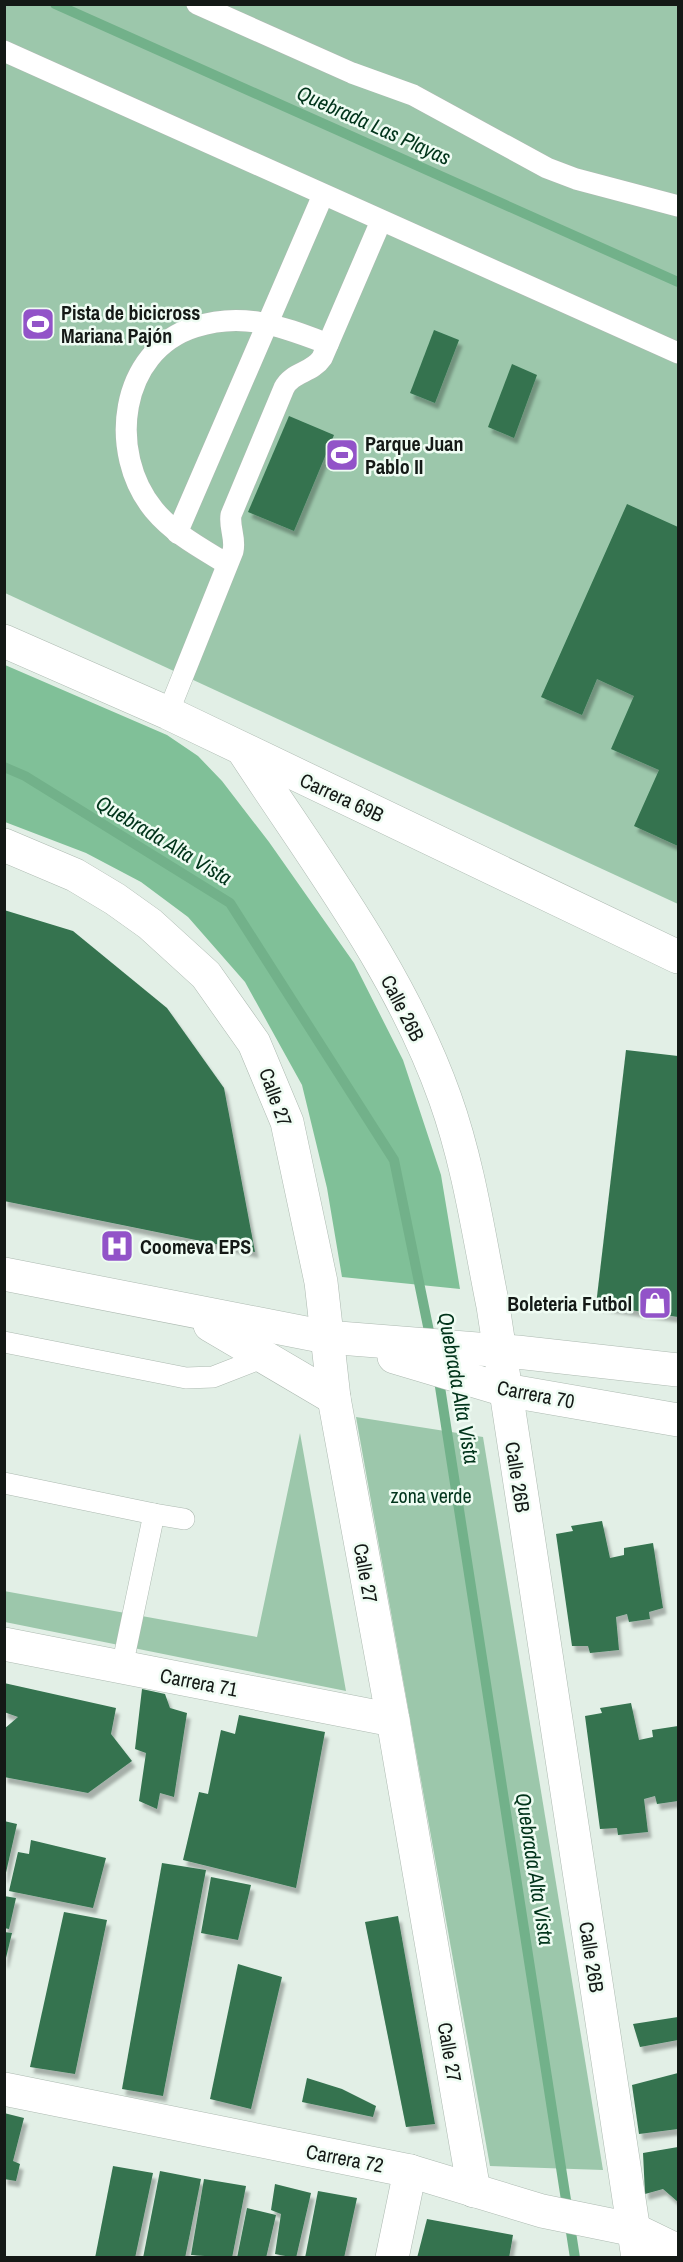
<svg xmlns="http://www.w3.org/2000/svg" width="683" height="2262" viewBox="0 0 683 2262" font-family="'Archivo Narrow',sans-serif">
<defs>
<filter id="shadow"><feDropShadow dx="3.5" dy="6" stdDeviation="1.5" flood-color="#0004"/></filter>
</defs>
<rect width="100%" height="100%" fill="#e2efe6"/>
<g fill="#9cc7ab">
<path d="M5,5H678V904L5,593Z"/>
<path d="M356,1417L483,1437L603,2170L490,2166Z"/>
<path d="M300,1433L346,1691L5,1622L4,1591L257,1637Z"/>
</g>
<path fill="#80c098" d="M5,665L167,735L198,756L222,781L269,842L354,963L403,1060L441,1175L460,1289L342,1277L327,1188L302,1085L245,982L188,917L141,882L86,853L5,822Z"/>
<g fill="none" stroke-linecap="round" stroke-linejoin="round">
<g stroke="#72b18a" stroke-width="10">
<path d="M55,4L678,282"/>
<path d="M4,767L25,776L230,903L394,1160L431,1341"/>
<path d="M438,1374L575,2258"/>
</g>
</g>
<g fill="#34734f" filter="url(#shadow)">
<path d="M434,330L459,340L435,403L410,393Z"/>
<path d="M512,364L537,375L514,438L488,427Z"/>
<path d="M289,416L334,435L294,531L248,512Z"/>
<path d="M627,504L678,527V846L634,826L659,770L611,749L634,696L597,679L582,715L541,697Z"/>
<path d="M4,910L73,931L167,1008L224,1088L255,1252L4,1201Z"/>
<path d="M626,1050L678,1056V1317L596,1305Z"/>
<path d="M602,1521L610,1558L624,1555V1548L653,1543L663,1608L649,1612L650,1619L629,1622L627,1614L616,1617L619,1650L590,1653L588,1646H572L556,1534L573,1531L571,1526Z"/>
<path d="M4,1683L116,1708L111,1734L132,1761L88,1793L4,1777V1729L18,1717L4,1712Z"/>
<path d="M142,1689L165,1694L170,1708L187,1713L174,1797L160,1793L157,1809L139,1801L146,1753L135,1749Z"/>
<path d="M631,1703L639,1740L653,1737L652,1730L678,1726V1801L657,1804L655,1796L644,1799L648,1832L618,1835L617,1828L600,1829L585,1716L602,1713L600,1708Z"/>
<path d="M239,1715L325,1732L296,1888L183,1860L199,1792L208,1794L221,1730L235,1734Z"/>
<path d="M4,1821L17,1824L5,1877H4Z"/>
<path d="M31,1840L106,1858L93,1908L9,1891L18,1852L29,1854Z"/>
<path d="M162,1863L206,1870L163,2096L122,2089Z"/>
<path d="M211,1877L251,1885L238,1940L201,1933Z"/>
<path d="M4,1896L16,1898L9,1929L4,1928Z"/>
<path d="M64,1912L107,1920L75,2074L30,2067Z"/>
<path d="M398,1916L435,2124L406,2127L365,1922Z"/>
<path d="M4,1932L12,1933L5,1962H4Z"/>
<path d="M238,1964L282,1977L251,2109L210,2099Z"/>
<path d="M678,2017V2040L640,2047L633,2024Z"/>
<path d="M678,2073V2129L639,2134L632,2085Z"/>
<path d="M307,2078L342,2089L376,2106L373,2117L302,2102Z"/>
<path d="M4,2113L24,2118L13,2161L20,2164L16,2181L4,2179Z"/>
<path d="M678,2147V2202L663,2189L645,2194L643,2153Z"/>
<path d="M113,2166L153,2173L135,2258H95Z"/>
<path d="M160,2171L201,2179L185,2258H143Z"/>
<path d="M204,2179L246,2186L232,2258L191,2255Z"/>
<path d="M275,2184L311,2193L296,2258L275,2254L281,2214L271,2210Z"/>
<path d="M318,2191L357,2198L344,2258H305Z"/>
<path d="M247,2208L276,2215L266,2258H237Z"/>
<path d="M427,2219L513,2235L509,2258H417Z"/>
</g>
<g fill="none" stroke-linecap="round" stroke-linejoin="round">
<g stroke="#adbab1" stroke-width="22">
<g id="service">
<path d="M197,4L352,73L413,95L547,168L576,179L678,206"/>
<path d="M4,51L678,353"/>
<path d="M177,533L323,195"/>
<path d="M227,564C201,548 174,534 154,510C107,453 119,351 195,327C244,311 283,327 328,344"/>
<path d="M168,713L233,551C236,538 229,528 231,515L284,388C292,372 312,373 322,358L381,221"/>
<path d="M4,1342L186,1378L213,1377L267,1356"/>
<path d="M4,1483L154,1514L122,1667"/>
<path d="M154,1514L184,1519"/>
</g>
</g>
<g stroke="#adbab1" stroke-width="34">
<g id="minor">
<path d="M4,1644L393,1720"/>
<path d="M635,2230L678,2251"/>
</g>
</g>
<g stroke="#adbab1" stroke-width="34">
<g id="tertiary">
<path d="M4,641L168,713L678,957"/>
<path d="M243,750C316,862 400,971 445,1098C469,1165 479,1237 493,1306L638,2258"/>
<path d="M4,845L75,875L115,899L150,924L206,975L254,1043L287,1122L321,1282L334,1398L393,1720L474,2191"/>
<path d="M4,2089L410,2171L542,2211L635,2230"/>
<path d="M392,2258L410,2171"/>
</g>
</g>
<g stroke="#adbab1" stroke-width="34">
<g id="secondary">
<path d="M4,1274L326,1337L517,1352L678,1370"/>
<path d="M210,1325L334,1398"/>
<path d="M394,1357L505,1390L678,1420"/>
</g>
</g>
<use href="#service" stroke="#fff" stroke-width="21"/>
<use href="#minor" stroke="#fff" stroke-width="33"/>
<use href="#tertiary" stroke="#fff" stroke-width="33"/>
<use href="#secondary" stroke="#fff" stroke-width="33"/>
</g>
<defs>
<g id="stadium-square" transform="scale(1.725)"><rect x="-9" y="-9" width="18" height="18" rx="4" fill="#9253c8" stroke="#effcf3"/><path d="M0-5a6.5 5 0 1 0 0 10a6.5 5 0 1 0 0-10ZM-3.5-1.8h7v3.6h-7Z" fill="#fff"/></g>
<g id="hospital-square" transform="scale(1.725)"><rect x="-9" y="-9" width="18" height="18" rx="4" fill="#9253c8" stroke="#effcf3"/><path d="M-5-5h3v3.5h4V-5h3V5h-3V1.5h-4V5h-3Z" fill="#fff"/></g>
<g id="shop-square" transform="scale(1.725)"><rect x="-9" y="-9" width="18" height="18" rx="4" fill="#9253c8" stroke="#effcf3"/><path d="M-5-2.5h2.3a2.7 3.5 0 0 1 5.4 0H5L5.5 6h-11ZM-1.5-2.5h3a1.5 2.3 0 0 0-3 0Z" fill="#fff"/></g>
</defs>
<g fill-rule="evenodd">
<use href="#stadium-square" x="38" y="324"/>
<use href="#stadium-square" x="342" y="455"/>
<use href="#hospital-square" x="117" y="1246"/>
<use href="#shop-square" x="655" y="1303"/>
</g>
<g text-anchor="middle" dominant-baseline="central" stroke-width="5" stroke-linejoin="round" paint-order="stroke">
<g font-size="20" font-weight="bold" fill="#141916" stroke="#effcf3" text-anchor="start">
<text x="61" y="312">Pista de bicicross<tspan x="61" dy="23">Mariana Pajón</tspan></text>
<text x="365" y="443">Parque Juan<tspan x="365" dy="23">Pablo II</tspan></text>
<text x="140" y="1246">Coomeva EPS</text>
<text x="632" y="1303" text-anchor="end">Boleteria Futbol</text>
</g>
<g font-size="20" fill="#141916" stroke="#effcf3">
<text transform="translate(342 797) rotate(25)">Carrera 69B</text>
<text transform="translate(403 1008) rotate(63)">Calle 26B</text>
<text transform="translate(276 1097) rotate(70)">Calle 27</text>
<text transform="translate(536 1394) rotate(11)">Carrera 70</text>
<text transform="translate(518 1477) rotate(81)">Calle 26B</text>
<text transform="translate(366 1573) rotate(80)">Calle 27</text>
<text transform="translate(199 1682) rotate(11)">Carrera 71</text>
<text transform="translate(592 1957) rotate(81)">Calle 26B</text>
<text transform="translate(450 2052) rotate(80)">Calle 27</text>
<text transform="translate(345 2158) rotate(11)">Carrera 72</text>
</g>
<g font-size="20" fill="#00341b" stroke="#effcf3">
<text x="431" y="1495">zona verde</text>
</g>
<g font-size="21" font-style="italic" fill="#00331a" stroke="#effcf3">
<text transform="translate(374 125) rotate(24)">Quebrada Las Playas</text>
<text transform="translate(164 840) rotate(31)">Quebrada Alta Vista</text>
<text transform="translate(459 1388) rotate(80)">Quebrada Alta Vista</text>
<text transform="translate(535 1869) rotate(81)">Quebrada Alta Vista</text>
</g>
</g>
<rect width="683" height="2262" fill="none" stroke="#141916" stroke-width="12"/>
</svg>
